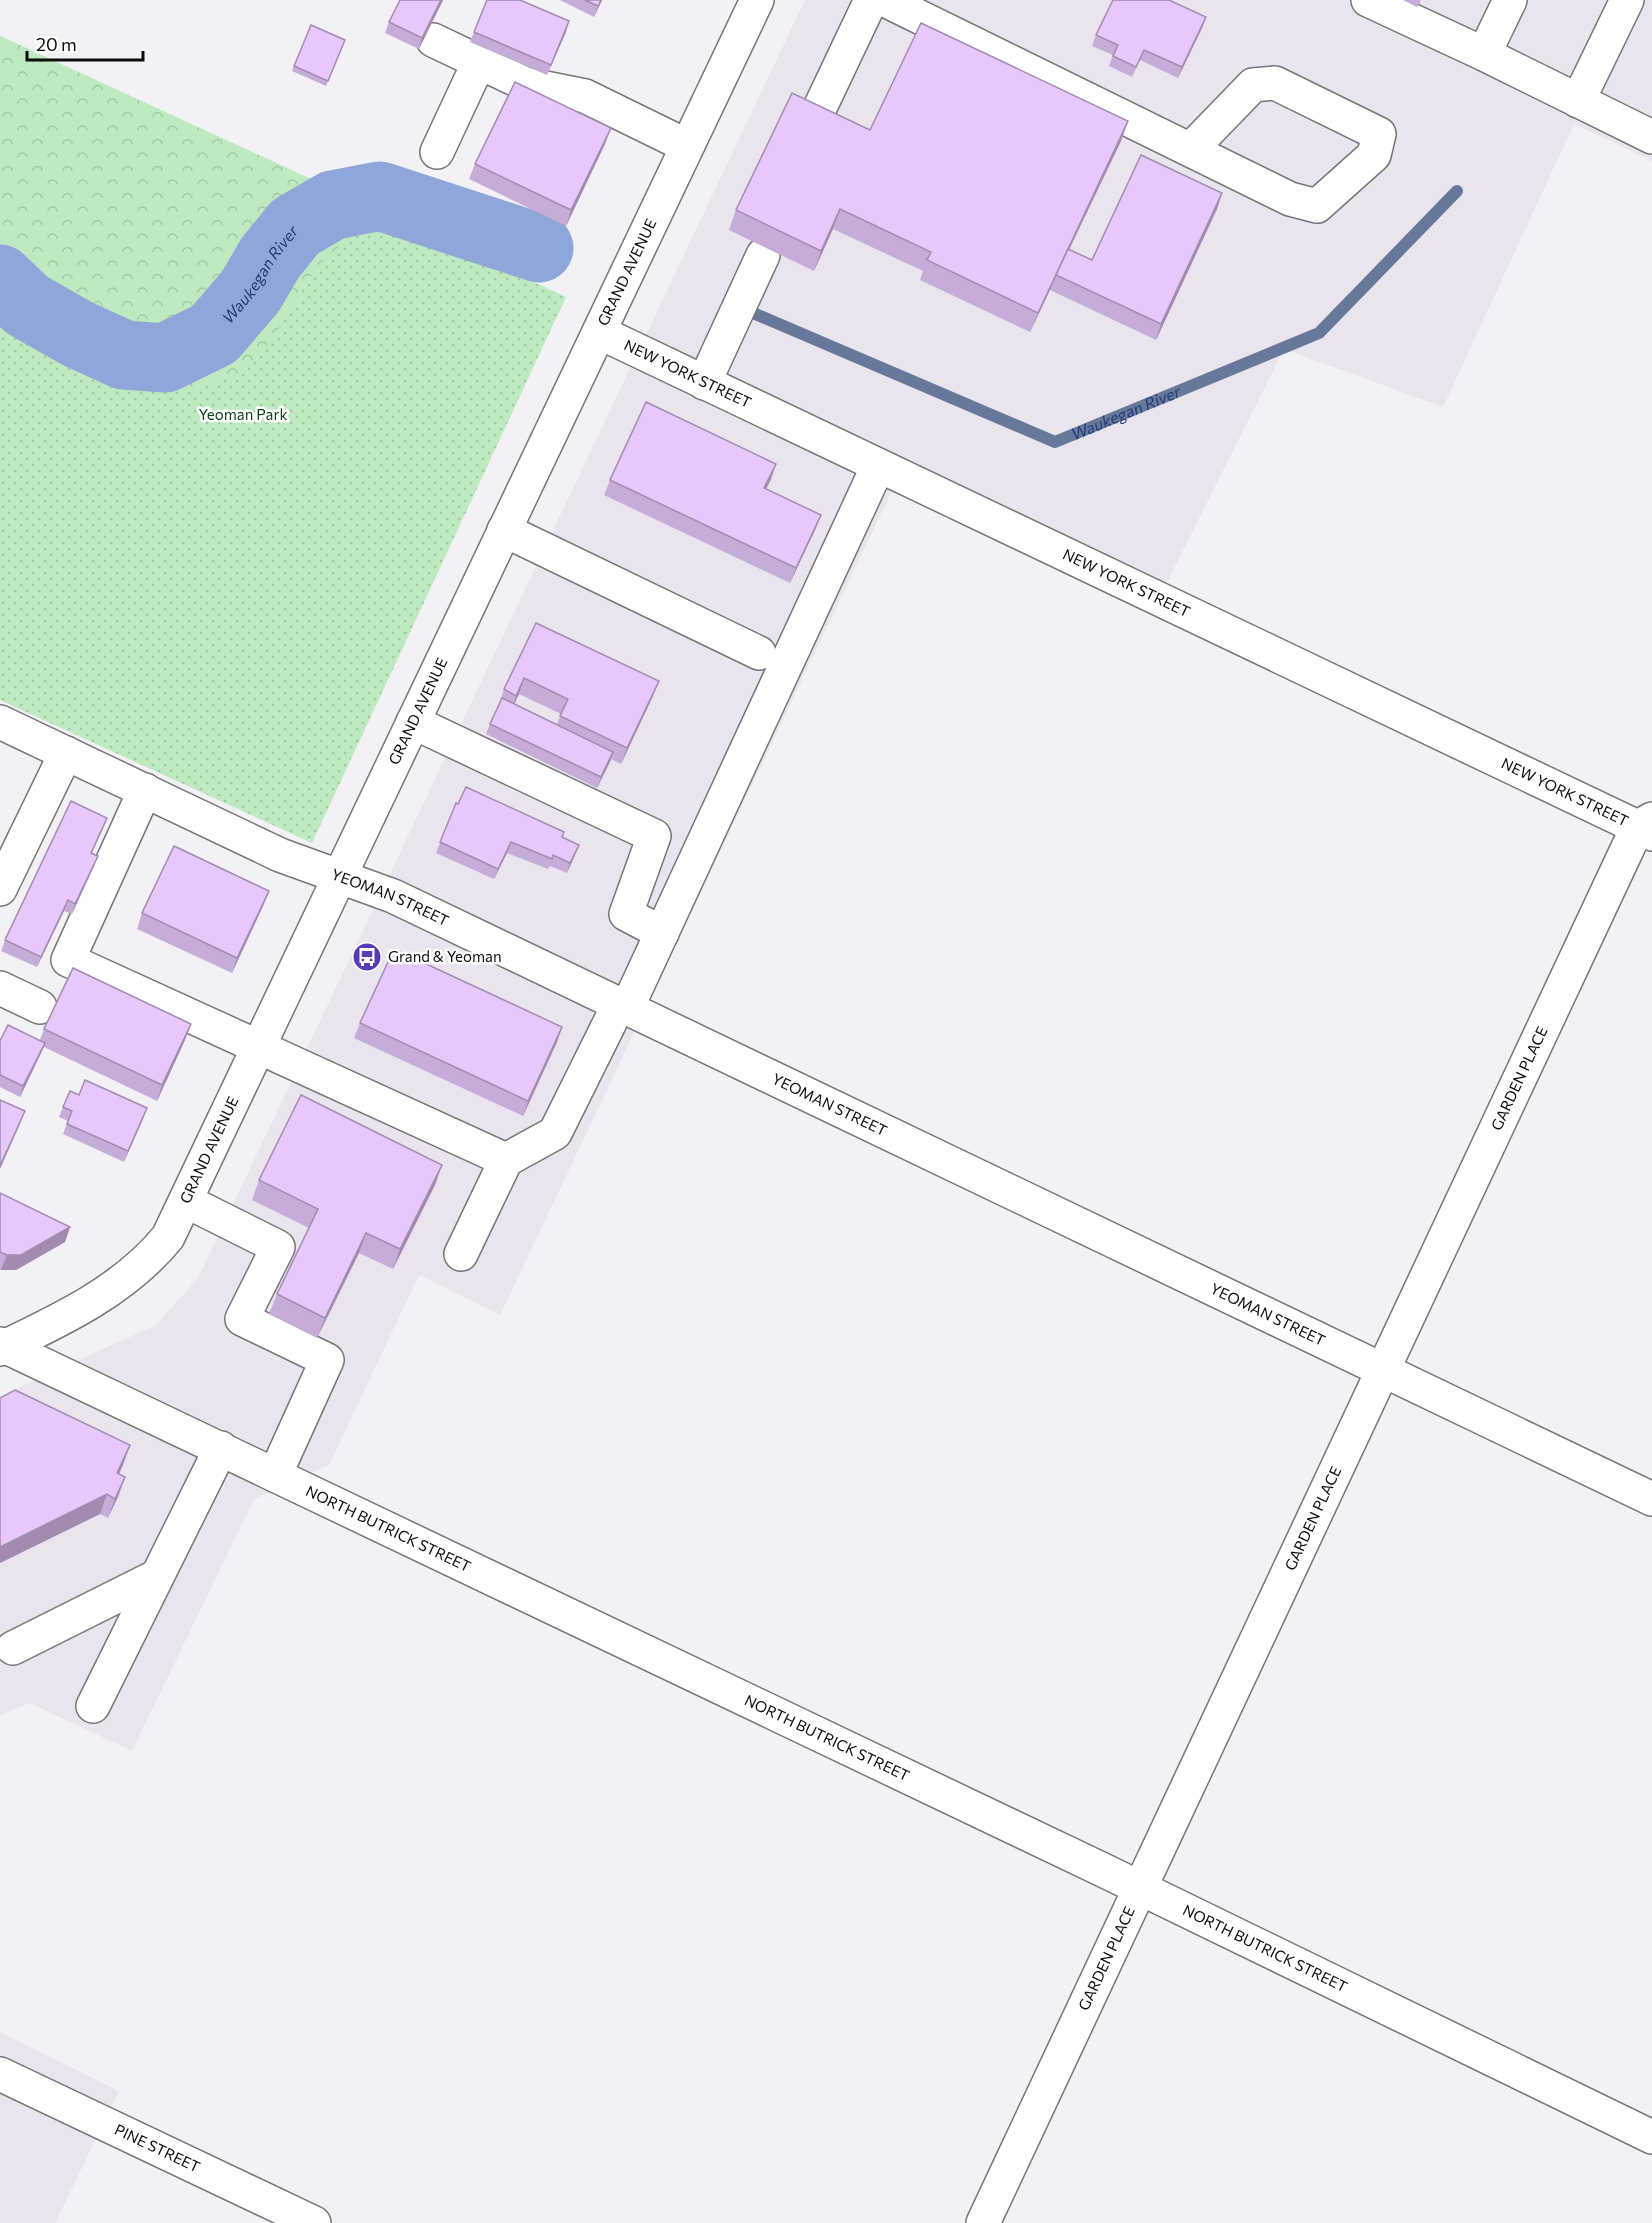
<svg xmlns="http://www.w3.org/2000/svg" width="1652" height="2223" font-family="Commissioner,sans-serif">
<defs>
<pattern id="green-dots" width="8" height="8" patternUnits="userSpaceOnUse" patternTransform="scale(1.5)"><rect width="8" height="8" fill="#bdeac1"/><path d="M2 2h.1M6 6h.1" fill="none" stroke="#a1c8a5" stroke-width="1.8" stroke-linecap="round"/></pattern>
<pattern id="forest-crowns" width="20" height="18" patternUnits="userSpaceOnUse" patternTransform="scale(1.5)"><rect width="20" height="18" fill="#bdeac1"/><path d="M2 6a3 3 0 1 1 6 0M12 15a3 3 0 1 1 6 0" fill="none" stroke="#a1c8a5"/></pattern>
</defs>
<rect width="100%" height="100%" fill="#f3f1f5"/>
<g fill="#eae4ef">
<path d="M 805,0 L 1652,0 L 1652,161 L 1574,124 L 1443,407 L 1284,349 L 1158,600 L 898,478 L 500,1315 L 419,1275 L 329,1465 L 254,1499 L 132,1751 L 30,1703 L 0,1715 L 0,1396 L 156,1325 L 198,1278 Z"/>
<path d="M 0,2032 L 119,2091 L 55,2223 L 0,2223 Z"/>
</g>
<path fill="url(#green-dots)" d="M 0,36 L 566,297 L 312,843 L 0,700 Z"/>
<path fill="url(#forest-crowns)" d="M 0,36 L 437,237 L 359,230 L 318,265 L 272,339 L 242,374 L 193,390 L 99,382 L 71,366 L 29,349 L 0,321 Z"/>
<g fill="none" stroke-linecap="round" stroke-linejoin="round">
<path stroke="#68789b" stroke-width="12" id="s1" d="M 753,313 L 1055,442 L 1319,333 L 1457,191"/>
<path stroke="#8fa7d8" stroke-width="69" id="s2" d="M 0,279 L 27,305 L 78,334 L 124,355 L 165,358 L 214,334 L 250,292 L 270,258 L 295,227 L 333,205 L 380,196 L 539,248"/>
<g stroke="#777579" stroke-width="36">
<g id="minor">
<path d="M 885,0 L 1290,199 L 1317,206 L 1374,155 L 1379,134 L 1275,83 L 1253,85 L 1191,149"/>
<path d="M 1368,0 L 1484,54 L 1510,0"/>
<path d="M 433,40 L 525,84 L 585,96 L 687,146"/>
<path d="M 1484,54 L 1652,137"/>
<path d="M 1578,101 L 1627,0"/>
<path d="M 815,118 L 871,0"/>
<path d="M 437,152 L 479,62"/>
<path id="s3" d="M 599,332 L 1652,834"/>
<path d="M 704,383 L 763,255"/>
<path d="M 504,530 L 759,653"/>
<path id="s4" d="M 0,722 L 280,855 L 393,896 L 1652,1499"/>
<path d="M 413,722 L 654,836 L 626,914 L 662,933"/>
<path d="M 145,790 L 68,960 L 506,1160"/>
<path d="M 0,889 L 66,753"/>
<path d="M 0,988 L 40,1007"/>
<path d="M 627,1008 L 878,466"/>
<path d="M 186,1201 L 278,1247 L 242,1319 L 327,1360 L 275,1475"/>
<path d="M 461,1254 L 506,1160 L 555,1133 L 619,1004"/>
<path id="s5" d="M 0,1344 L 1103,1870 L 1652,2137"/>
<path d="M 13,1648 L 157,1576"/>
<path d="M 93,1706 L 221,1448"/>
<path id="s6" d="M 0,2074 L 314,2223"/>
<path id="s7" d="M 983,2223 L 1631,841 L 1638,827 L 1652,819"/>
</g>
</g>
<g stroke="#777579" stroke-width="36">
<g id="major">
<path id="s8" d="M 0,1349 C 61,1320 125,1290 168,1237 L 757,0"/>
</g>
</g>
<use href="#minor" stroke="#fff" stroke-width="33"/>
<use href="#major" stroke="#fff" stroke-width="33"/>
</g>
<g fill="#c6acd9" fill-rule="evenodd">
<path d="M 443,0 L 419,49 L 385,33 L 389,22 Z"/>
<path d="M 560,0 L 602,0 L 594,17 Z"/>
<path d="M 1403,0 L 1421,0 L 1417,7 Z"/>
<path d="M 311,25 L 345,40 L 326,86 L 292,71 Z"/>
<path d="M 1202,28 L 1178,78 L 1140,60 L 1132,77 L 1109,66 L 1113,55 L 1092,46 L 1096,35 Z"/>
<path d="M 474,32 L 566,32 L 547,75 L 470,42 Z"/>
<path d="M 1128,121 L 1121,141 L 1069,249 L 1092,260 L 1222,193 L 1217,209 L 1156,340 L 1050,290 L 1030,332 L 920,280 L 923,271 L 833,229 L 814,271 L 729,230 L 736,210 L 870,130 Z"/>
<path d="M 605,144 L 566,226 L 469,179 L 475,164 Z"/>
<path d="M 771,479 L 766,489 L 821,515 L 815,530 L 790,583 L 604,495 L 610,480 Z"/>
<path d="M 536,623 L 653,696 L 621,764 L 611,759 L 597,788 L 486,734 L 490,724 L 499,705 L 504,689 ZM 519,694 L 561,714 L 557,724 L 514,704 Z"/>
<path d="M 456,803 L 562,837 L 575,855 L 567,873 L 550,866 L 548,869 L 507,853 L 494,879 L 436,853 Z"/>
<path d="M 103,828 L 92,853 L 94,866 L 72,914 L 64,911 L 37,967 L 1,951 L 5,940 Z"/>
<path d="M 269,891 L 263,906 L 232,973 L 137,929 L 142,913 Z"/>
<path d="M 360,1023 L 562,1027 L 557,1042 L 523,1116 L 354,1038 Z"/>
<path d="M 44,1029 L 185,1040 L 157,1101 L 44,1047 L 20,1097 L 0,1087 L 0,1041 L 40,1040 Z"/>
<path d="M 79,1095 L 147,1108 L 124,1162 L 63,1134 L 68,1121 L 59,1117 L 63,1107 Z"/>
<path d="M 259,1180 L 435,1185 L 393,1269 L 359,1253 L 317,1338 L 269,1314 L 277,1294 L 309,1228 L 252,1200 Z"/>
<path d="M 0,1193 L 70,1227 L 65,1242 L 16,1270 L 0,1270 Z"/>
<path d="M 123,1465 L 119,1474 L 125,1477 L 108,1518 L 100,1514 L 0,1563 Z"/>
</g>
<g fill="#a18cb0">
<path d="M 441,0 L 443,0 L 419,49 L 422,38 Z"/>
<path d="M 601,0 L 602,0 L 594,17 L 598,6 Z"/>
<path d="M 1206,17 L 1202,28 L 1178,78 L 1182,67 Z"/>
<path d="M 569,21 L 566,32 L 547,75 L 551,65 Z"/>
<path d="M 1128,121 L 1121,141 L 1057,275 L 1056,275 L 1050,290 L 1030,332 L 1038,313 Z"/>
<path d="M 611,128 L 605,144 L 566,226 L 571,210 Z"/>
<path d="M 1222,193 L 1217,209 L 1156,340 L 1161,324 Z"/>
<path d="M 840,209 L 833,229 L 814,271 L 821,251 Z"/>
<path d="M 776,464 L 771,479 L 759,503 L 764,488 Z"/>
<path d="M 821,515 L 815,530 L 790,583 L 796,568 Z"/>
<path d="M 524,678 L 519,694 L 511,711 L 516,696 Z"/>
<path d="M 659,681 L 653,696 L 621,764 L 627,748 Z"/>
<path d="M 613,752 L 610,762 L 597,788 L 601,777 Z"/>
<path d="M 107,818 L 103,828 L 87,863 L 91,853 Z"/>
<path d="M 511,842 L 507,853 L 494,879 L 498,869 Z"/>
<path d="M 579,845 L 575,855 L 567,873 L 570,863 Z"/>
<path d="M 98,856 L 94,866 L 72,914 L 75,904 Z"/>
<path d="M 269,891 L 263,906 L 232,973 L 237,958 Z"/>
<path d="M 68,900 L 64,911 L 37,967 L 41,957 Z"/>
<path d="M 191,1024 L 185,1040 L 157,1101 L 162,1085 Z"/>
<path d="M 562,1027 L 557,1042 L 523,1116 L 528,1101 Z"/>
<path d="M 45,1043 L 41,1053 L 20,1097 L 23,1086 Z"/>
<path d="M 147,1108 L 143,1119 L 124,1162 L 128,1151 Z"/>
<path d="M 25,1111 L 19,1126 L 0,1169 L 0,1166 Z"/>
<path d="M 442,1165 L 435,1185 L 393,1269 L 400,1249 Z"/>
<path d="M 70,1227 L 65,1242 L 16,1270 L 1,1270 L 7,1255 Z"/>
<path d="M 366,1233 L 359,1253 L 317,1338 L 325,1318 Z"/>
<path d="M 130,1445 L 123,1465 L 110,1493 L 117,1473 Z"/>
<path d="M 125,1477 L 118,1497 L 108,1518 L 115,1499 Z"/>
<path d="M 107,1494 L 100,1514 L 0,1563 L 0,1547 Z"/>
</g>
<g fill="#e6c8fc" stroke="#a18cb0" stroke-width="1.5">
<path d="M 400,0 L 441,0 L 422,38 L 389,22 Z"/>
<path d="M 487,0 L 520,0 L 569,21 L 551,65 L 474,32 Z"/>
<path d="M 585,0 L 601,0 L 598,6 Z"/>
<path d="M 1113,0 L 1169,0 L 1206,17 L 1182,67 L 1144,50 L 1136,67 L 1113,56 L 1118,45 L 1096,35 Z"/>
<path d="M 921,23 L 1128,121 L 1038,313 L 927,260 L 931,252 L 840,209 L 821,251 L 736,210 L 792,93 L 870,130 Z"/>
<path d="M 311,25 L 345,40 L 328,81 L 294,66 Z"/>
<path d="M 515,82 L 611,128 L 571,210 L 475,164 Z"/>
<path d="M 1141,155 L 1222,193 L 1161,324 L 1056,275 L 1068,249 L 1092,260 Z"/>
<path d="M 646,402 L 776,464 L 764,488 L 821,515 L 796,568 L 610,480 Z"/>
<path d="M 536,623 L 659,681 L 627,748 L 560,716 L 568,699 L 524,678 L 516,696 L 504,689 Z"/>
<path d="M 502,698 L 613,752 L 601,777 L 490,724 Z"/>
<path d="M 466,787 L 564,832 L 562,837 L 579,845 L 570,863 L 553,855 L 552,859 L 511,842 L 498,869 L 440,842 L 456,803 L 458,804 Z"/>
<path d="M 71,801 L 107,818 L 91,853 L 98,856 L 75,904 L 68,900 L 41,957 L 5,940 Z"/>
<path d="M 174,846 L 269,891 L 237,958 L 142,913 Z"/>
<path d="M 394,949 L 562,1027 L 528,1101 L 360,1023 Z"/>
<path d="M 73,968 L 191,1024 L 162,1085 L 44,1029 Z"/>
<path d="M 8,1025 L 45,1043 L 23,1086 L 0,1075 L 0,1041 Z"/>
<path d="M 85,1080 L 147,1108 L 128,1151 L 67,1124 L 72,1111 L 63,1107 L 70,1091 L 79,1095 Z"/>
<path d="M 301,1095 L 442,1165 L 400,1249 L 366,1233 L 325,1318 L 277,1294 L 318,1209 L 259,1180 Z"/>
<path d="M 0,1100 L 25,1111 L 0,1166 Z"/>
<path d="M 0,1193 L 70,1227 L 21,1255 L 7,1255 L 0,1252 Z"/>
<path d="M 15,1390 L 130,1445 L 117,1473 L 125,1477 L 115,1499 L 107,1494 L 0,1547 L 0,1398 Z"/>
</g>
<defs>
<g id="bus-disc" transform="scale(1.5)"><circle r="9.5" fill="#563db5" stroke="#fff"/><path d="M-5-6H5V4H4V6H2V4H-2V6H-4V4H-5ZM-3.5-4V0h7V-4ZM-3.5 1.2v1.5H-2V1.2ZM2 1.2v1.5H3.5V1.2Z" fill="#fff"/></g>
</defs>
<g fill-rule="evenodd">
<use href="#bus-disc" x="367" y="957"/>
</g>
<g text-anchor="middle" stroke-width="5" stroke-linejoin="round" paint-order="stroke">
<g font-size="15" fill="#0d0c0d" stroke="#fff">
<text dy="5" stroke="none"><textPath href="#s8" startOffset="1272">GRAND AVENUE</textPath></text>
<text dy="5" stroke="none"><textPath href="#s3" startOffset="98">NEW YORK STREET</textPath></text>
<text dy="5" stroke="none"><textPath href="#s3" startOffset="584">NEW YORK STREET</textPath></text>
<text dy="5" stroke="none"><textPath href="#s8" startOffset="786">GRAND AVENUE</textPath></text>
<text dy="5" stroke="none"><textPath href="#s3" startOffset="1070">NEW YORK STREET</textPath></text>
<text dy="5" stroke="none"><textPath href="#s4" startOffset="428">YEOMAN STREET</textPath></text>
<text dy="5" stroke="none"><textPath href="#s7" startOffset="1264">GARDEN PLACE</textPath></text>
<text dy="5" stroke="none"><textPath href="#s4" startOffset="914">YEOMAN STREET</textPath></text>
<text dy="5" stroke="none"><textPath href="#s8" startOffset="300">GRAND AVENUE</textPath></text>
<text dy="5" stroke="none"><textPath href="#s4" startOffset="1400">YEOMAN STREET</textPath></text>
<text dy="5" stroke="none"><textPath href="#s7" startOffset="778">GARDEN PLACE</textPath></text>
<text dy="5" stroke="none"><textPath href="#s5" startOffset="430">NORTH BUTRICK STREET</textPath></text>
<text dy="5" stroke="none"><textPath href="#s5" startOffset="916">NORTH BUTRICK STREET</textPath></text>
<text dy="5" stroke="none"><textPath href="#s5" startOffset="1402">NORTH BUTRICK STREET</textPath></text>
<text dy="5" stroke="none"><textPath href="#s7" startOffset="292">GARDEN PLACE</textPath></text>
<text dy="5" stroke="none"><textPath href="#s6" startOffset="174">PINE STREET</textPath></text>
</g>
<g font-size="15" fill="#0d411a" stroke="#fff">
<text x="243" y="420">Yeoman Park</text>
</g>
<g font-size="15" fill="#0d0c0d" stroke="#fff" text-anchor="start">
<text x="388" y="962">Grand &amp; Yeoman</text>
</g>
<g font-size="16" font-style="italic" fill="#223c77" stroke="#fff">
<text dy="6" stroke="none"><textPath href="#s2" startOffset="318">Waukegan River</textPath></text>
<text dy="6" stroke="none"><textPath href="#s1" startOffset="405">Waukegan River</textPath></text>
</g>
</g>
<path d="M27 51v9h116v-9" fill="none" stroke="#0d0c0d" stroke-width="3"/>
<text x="36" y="51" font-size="18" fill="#0d0c0d" stroke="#ffffff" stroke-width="4.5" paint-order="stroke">20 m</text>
</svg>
